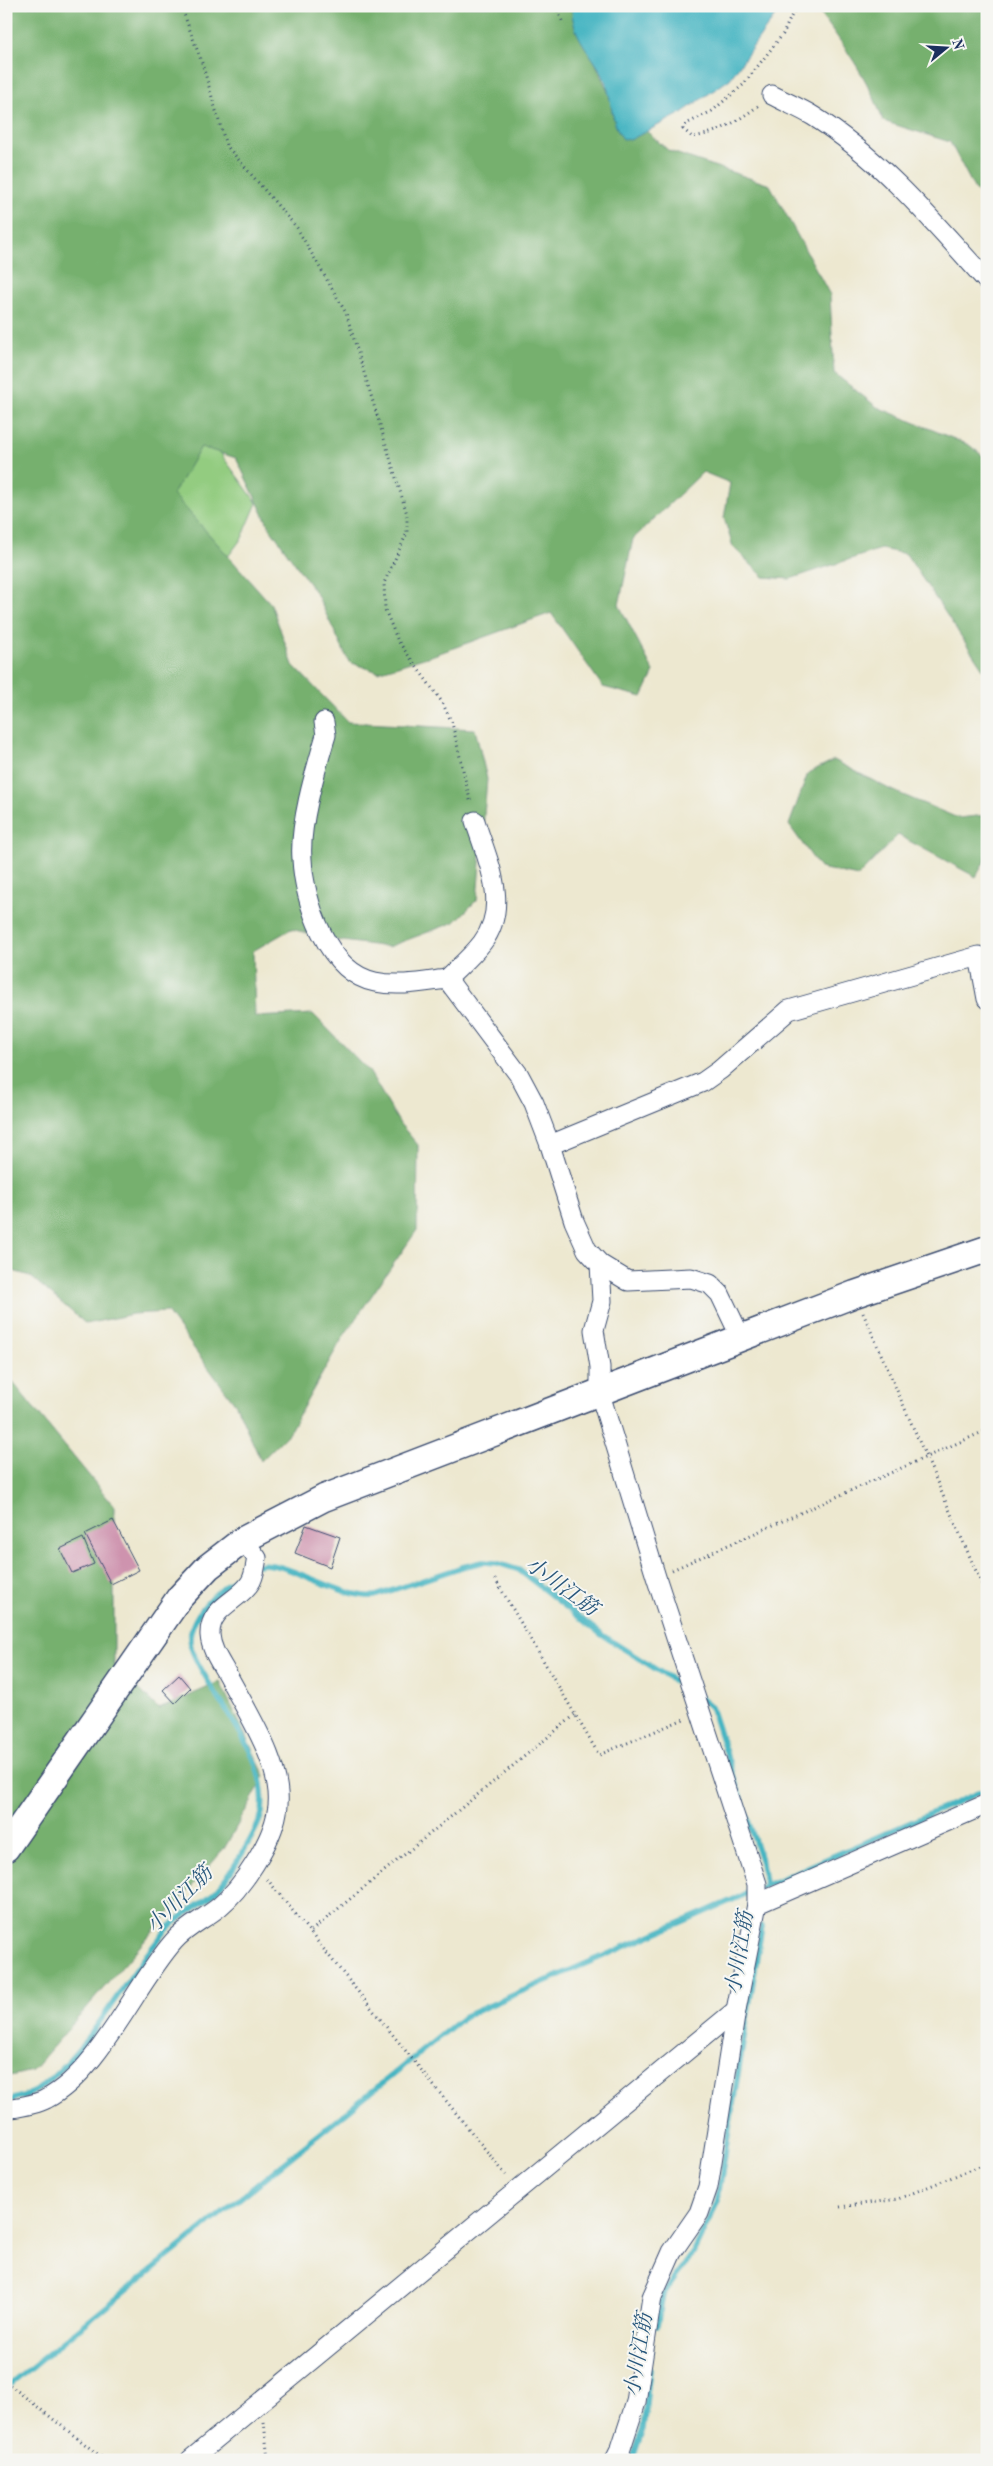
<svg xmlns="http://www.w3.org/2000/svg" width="993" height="2466" font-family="'Old Standard TT','Noto Serif JP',serif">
<rect width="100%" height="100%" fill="#f6f6f2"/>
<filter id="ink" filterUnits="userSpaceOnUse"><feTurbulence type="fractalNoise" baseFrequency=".02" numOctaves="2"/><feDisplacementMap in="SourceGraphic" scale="10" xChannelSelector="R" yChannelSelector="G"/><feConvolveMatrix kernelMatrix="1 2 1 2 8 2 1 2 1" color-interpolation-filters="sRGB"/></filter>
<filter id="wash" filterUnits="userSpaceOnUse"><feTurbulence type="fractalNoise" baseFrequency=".0096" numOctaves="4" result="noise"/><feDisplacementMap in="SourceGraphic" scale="20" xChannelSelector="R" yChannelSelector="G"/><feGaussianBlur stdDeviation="1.12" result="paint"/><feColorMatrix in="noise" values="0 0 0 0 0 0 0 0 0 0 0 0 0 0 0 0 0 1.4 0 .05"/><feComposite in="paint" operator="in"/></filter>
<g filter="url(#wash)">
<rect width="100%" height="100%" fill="#ede8d0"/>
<path fill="#93cc80" stroke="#577e6f" d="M 209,425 L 223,457 L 257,503 L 242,538 L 218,570 L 155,482 Z"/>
<g fill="#76b06e" stroke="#487066">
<path d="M 6,6 L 571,6 L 612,101 L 669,151 L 770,185 L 830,295 L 834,373 L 877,407 L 969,445 L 987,459 L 987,675 L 906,554 L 881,549 L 790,579 L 764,577 L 733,547 L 724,518 L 730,483 L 703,472 L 633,539 L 619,605 L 654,672 L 642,697 L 603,687 L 551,613 L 434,655 L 378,672 L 349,662 L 317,595 L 270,528 L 236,458 L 201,447 L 173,494 L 271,604 L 293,665 L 348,722 L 475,729 L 487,779 L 477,900 L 455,922 L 388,947 L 335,940 L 291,929 L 253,951 L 255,1017 L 313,1014 L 369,1071 L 400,1124 L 418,1145 L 417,1230 L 343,1337 L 288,1434 L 261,1461 L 236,1405 L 167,1312 L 133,1314 L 86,1324 L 30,1276 L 6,1269 Z"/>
<path d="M 815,6 L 987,6 L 987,202 L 975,190 L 950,142 L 883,121 C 869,78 841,42 815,6 Z"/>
<path d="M 834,760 L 891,790 L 958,818 L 987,815 L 987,857 L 976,877 L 898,835 L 858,876 L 820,868 L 789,825 L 808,773 Z"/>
<path d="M 6,1374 L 114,1506 L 114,1665 L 159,1709 L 220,1682 L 265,1776 L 224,1849 L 32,2071 L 6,2077 Z"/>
</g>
<path fill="#47b5c2" stroke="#317290" d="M 572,6 L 782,6 L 730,79 L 680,114 L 630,140 L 623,139 C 609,122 613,96 603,76 C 591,51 571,37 572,6 Z"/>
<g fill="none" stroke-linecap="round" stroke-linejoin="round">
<g stroke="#47b5c2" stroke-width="5.5">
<path d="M 259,1565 C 281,1558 341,1599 375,1596 L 462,1567 L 483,1562 L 497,1563 L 519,1570 L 602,1635 L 687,1689"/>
<path d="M 701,1698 L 711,1707 L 762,1863 L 765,1883"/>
<path d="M 762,1887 L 987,1789"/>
<path d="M 11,2100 C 18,2097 26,2096 33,2092 C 44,2087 53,2077 62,2068 C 101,2028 127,1976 164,1933 C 178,1916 198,1907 214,1893 C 225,1884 260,1827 262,1812 C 268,1760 229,1719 205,1676 C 200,1667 191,1653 190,1642 C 189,1610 227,1583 250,1568"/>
<path d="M 657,2326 L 663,2295 L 693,2253 L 717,2203 L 762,1926"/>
<path d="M 6,2388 L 465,2016 L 753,1891"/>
<path d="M 632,2460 L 643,2429 L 650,2369"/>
</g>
</g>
<g id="blocks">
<g fill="#ce93ae">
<path d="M 113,1520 L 139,1570 L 111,1584 L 85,1534 Z"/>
<path d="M 306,1525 L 340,1537 L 330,1567 L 295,1553 Z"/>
<path d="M 83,1538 L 94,1564 L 72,1573 L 60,1549 Z"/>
<path d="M 179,1675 L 190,1688 L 175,1703 L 163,1690 Z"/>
</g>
</g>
</g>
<g filter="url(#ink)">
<use href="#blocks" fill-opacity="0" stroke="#3a4b6f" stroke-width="1"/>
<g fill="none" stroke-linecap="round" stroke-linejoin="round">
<g stroke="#3a4b6f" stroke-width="21">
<g id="street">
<path d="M 772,95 C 785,102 800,108 813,116 C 880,158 934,222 987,281"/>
<path d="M 324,722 L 326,735 C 316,769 299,824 302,859 C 304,901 327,972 375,982 C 399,987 423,982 447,979"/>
<path d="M 475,821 C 487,860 511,905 482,943 C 472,956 459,967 447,979 L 519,1075 L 534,1103 L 550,1145 L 574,1221 L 587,1250 L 600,1264 L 628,1281 L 691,1278 L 710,1284 L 720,1294 L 741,1338"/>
<path d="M 550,1145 L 703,1082 L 720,1070 L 789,1010 L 979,956 L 987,999"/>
<path d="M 600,1264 L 602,1301 L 594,1330 L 600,1367 L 600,1394 L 656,1577 L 757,1884 L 757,1904"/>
<path d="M 6,2109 C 19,2107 35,2105 46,2099 C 99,2072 135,1985 174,1941 C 186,1927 204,1919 219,1907 C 242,1888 272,1842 277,1812 C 286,1770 247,1712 228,1676 C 221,1663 211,1650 210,1635 C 209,1607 238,1602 250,1583 C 255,1576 255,1566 257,1558 L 243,1540"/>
<path d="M 190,2460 L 736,2010"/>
<path d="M 615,2460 L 621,2448 L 636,2402 L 652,2297 L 672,2252 L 699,2213 L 708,2187 L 736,2010 L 757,1904 L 987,1804"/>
</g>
</g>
<g stroke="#3a4b6f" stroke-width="29">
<path id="secondary" d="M 6,1848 L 180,1597 L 208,1567 L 243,1540 L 324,1498 L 855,1294 L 987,1249"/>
</g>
<g stroke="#3a4b6f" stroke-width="3" stroke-dasharray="1 4" stroke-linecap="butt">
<path d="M 181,6 L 202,63 L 226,145 L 297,228 L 346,313 L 407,514 L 407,533 L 384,583 L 385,610 L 398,641 L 442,702 L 452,723 L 471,804"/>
<path d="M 556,6 L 563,23"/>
<path d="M 758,106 C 738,121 717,134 692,137 L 683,129 L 686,124 L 712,111 L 743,85 L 783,34 L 796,6"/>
<path d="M 863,1313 L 987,1596"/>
<path d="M 672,1570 L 987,1430"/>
<path d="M 495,1579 L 599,1755 L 684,1719"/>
<path d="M 267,1879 L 506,2175"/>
<path d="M 311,1931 L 575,1715"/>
<path d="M 840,2207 L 898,2199 L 987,2163"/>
<path d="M 6,2382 L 105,2460"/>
<path d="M 264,2422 L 268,2460"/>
</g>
<use href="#street" stroke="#fff" stroke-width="19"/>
<use href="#secondary" stroke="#fff" stroke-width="26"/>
</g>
</g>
<g text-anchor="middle" stroke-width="4" stroke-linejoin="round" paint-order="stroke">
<g font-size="21" font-style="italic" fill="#28577c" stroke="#f6f6f2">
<text transform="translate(562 1586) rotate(36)" y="7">小川江筋</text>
<text transform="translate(179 1899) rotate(-45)" y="7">小川江筋</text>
<text transform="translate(739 1953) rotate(-81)" y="7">小川江筋</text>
<text transform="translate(638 2355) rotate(-81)" y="7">小川江筋</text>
</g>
</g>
<rect width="993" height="2466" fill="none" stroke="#f6f6f2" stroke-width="25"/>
<g transform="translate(946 48) rotate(72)" stroke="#f6f6f2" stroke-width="4" paint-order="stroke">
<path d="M0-4L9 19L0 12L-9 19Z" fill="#1b2f5e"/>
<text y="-8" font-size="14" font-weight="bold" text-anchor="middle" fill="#1b2f5e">N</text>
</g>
</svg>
